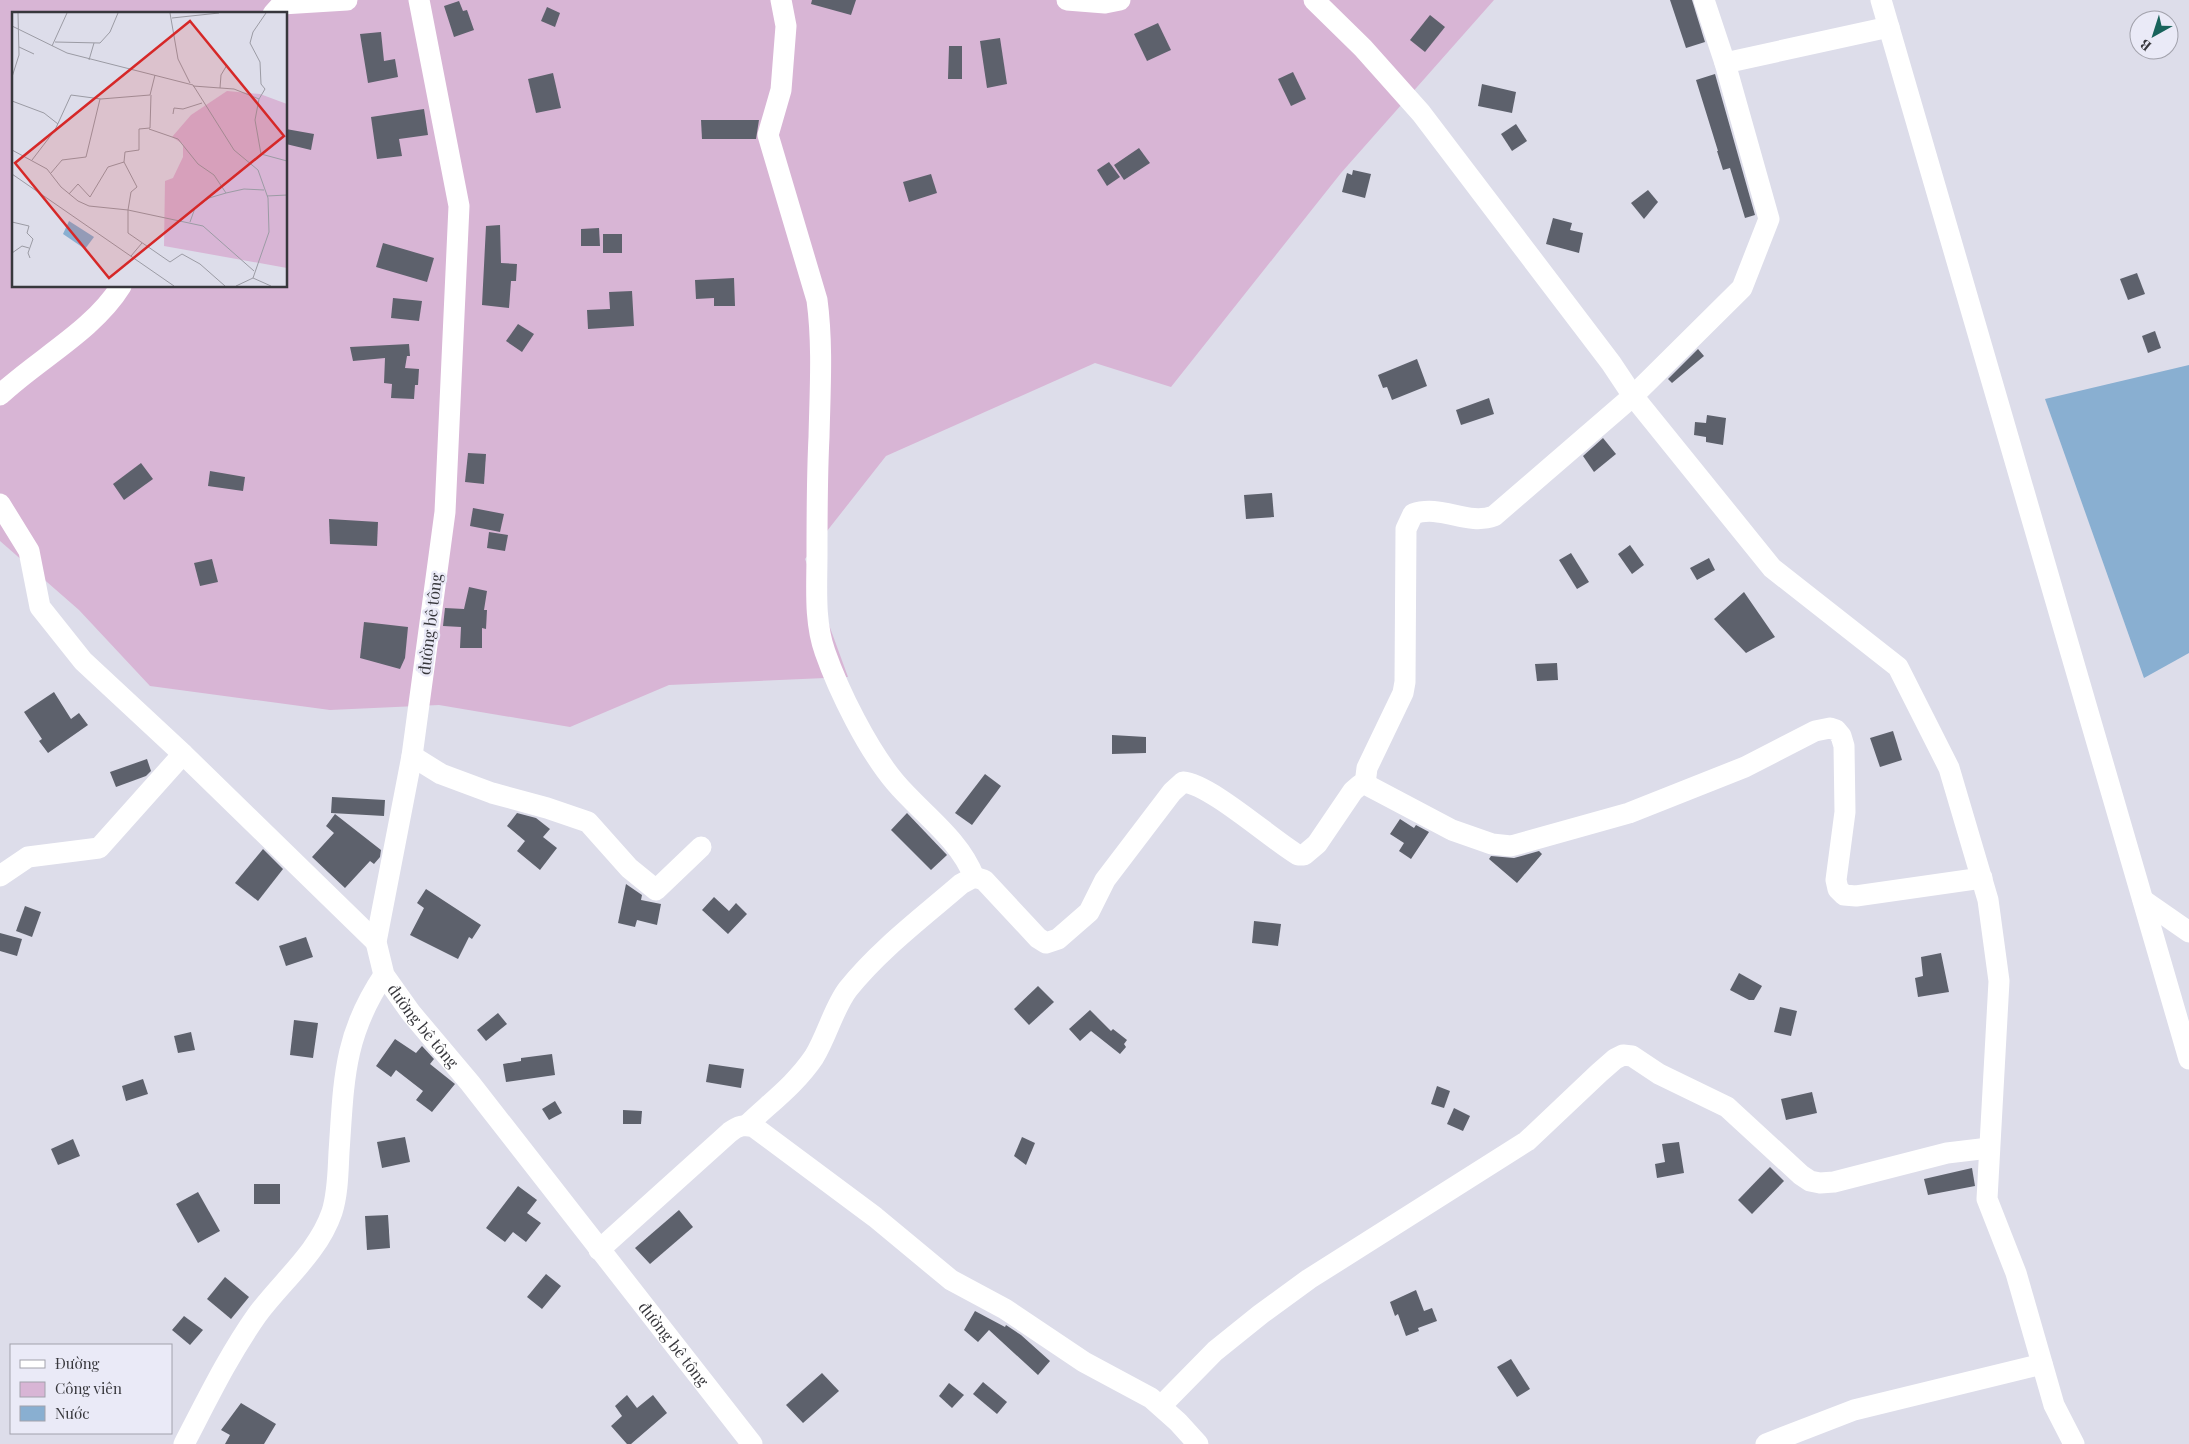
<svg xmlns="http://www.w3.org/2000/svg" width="2189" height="1444" font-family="'Playfair Display',serif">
<rect width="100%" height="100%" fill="#ddddea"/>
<path fill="#d8b5d5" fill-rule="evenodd" d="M 0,0 L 1494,0 L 1341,173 L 1171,387 L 1095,363 L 886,456 L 805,559 L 848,677 L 669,685 L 570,727 L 439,705 L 330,710 L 150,686 L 79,610 L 0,541 ZM 14,14 L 286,14 L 286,286 L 14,286 Z"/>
<path fill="#89afd1" d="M 2189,365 L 2189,653 L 2144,678 L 2045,399 Z"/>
<g fill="#5d616c">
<path d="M 812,0 L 856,0 L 851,15 L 811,4 Z"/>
<path d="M 1670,0 L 1692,0 L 1705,42 L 1686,48 Z"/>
<path d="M 459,1 L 463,11 L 467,10 L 474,30 L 454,37 L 444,6 Z"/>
<path d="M 547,7 L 560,13 L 555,27 L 541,21 Z"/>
<path d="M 1430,15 L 1445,27 L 1425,52 L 1410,40 Z"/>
<path d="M 1158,23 L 1171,50 L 1147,61 L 1134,34 Z"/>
<path d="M 381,32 L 384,61 L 395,59 L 398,77 L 368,83 L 360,34 Z"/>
<path d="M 1000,38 L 1007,84 L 987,88 L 980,41 Z"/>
<path d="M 949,46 L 962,46 L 962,79 L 948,79 Z"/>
<path d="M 1293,72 L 1306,99 L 1291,106 L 1278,79 Z"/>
<path d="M 553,73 L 561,108 L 536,113 L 528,79 Z"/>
<path d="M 1715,74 L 1755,215 L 1745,218 L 1730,168 L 1723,170 L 1717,151 L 1718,151 L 1696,80 Z"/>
<path d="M 1482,84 L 1516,92 L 1512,113 L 1478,106 Z"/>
<path d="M 424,109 L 428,135 L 399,139 L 402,156 L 377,159 L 371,117 Z"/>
<path d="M 701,120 L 759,120 L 756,139 L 702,139 Z"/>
<path d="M 1516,124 L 1527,141 L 1512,151 L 1501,134 Z"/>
<path d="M 286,129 L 314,134 L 311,150 L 286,144 Z"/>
<path d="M 1139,148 L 1150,163 L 1124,180 L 1114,165 Z"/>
<path d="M 1109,162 L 1120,177 L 1107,186 L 1097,170 Z"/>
<path d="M 1353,170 L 1371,174 L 1365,198 L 1342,192 L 1347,173 L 1352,175 Z"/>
<path d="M 931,174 L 937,193 L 909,202 L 903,182 Z"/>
<path d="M 1648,190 L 1658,202 L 1644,219 L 1631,203 Z"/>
<path d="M 1553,218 L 1572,223 L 1570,230 L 1583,233 L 1579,253 L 1546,244 Z"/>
<path d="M 500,225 L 501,263 L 517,264 L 516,281 L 511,281 L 509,308 L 482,305 L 486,226 Z"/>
<path d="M 599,228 L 600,246 L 581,246 L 581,229 Z"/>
<rect x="603" y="234" width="19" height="19"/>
<path d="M 383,243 L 434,258 L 427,282 L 376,267 Z"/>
<path d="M 2137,273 L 2145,294 L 2128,300 L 2120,279 Z"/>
<path d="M 734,278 L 735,306 L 714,306 L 714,298 L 696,299 L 695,280 Z"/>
<path d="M 632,291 L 634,326 L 588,329 L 587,310 L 610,309 L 609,292 Z"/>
<path d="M 393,298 L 422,301 L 419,321 L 391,318 Z"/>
<path d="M 518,324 L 534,334 L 522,352 L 506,341 Z"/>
<path d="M 2155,331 L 2161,348 L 2148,353 L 2142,336 Z"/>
<path d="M 409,344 L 410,356 L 407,356 L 405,368 L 419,369 L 418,385 L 415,385 L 414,399 L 391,398 L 392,384 L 384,383 L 385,358 L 353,361 L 350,347 Z"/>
<path d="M 1698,349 L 1704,356 L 1672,383 L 1668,379 Z"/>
<path d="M 1417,359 L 1427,386 L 1392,400 L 1387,387 L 1383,388 L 1378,375 Z"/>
<path d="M 1489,398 L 1494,414 L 1461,425 L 1456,410 Z"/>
<path d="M 1707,415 L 1726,418 L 1723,445 L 1706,442 L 1706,437 L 1694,435 L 1695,422 L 1706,423 Z"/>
<path d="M 1603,438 L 1616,454 L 1594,472 L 1583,456 Z"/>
<path d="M 468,453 L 486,454 L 484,484 L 465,482 Z"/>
<path d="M 141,463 L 153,479 L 124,500 L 113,484 Z"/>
<path d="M 210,471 L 245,477 L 243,491 L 208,486 Z"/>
<path d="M 1272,493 L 1274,517 L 1246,519 L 1244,495 Z"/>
<path d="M 473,508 L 504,514 L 500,532 L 470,526 Z"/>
<path d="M 329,519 L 378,522 L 377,546 L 330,544 Z"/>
<path d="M 489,532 L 508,535 L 505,551 L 487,548 Z"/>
<path d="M 1630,545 L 1644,565 L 1632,574 L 1618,554 Z"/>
<path d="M 1571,553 L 1589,582 L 1577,589 L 1559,560 Z"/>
<path d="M 1709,558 L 1715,570 L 1697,580 L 1690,568 Z"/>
<path d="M 212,559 L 218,582 L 200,586 L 194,563 Z"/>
<path d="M 469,587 L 487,591 L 484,610 L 487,610 L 486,629 L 482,628 L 482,648 L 460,648 L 461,627 L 443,626 L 445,608 L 464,609 Z"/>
<path d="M 1744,592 L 1775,637 L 1746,653 L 1714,619 Z"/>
<path d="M 364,622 L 408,627 L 405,658 L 400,669 L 360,658 Z"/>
<path d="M 1557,663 L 1558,680 L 1537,681 L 1535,664 Z"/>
<path d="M 54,692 L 71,719 L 79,713 L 88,725 L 48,753 L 39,741 L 42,739 L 24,712 Z"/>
<path d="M 1893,731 L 1902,760 L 1880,767 L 1870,738 Z"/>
<path d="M 1112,735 L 1146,737 L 1146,753 L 1112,754 Z"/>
<path d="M 147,759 L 151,771 L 146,776 L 116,787 L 110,772 Z"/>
<path d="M 985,774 L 1001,786 L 972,825 L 955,813 Z"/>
<path d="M 332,797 L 385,800 L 384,816 L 331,813 Z"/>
<path d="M 517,813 L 536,818 L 550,829 L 543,837 L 557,848 L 540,870 L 517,851 L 525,841 L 507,826 Z"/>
<path d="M 907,813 L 947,855 L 931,870 L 891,830 Z"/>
<path d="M 335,814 L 381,850 L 380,857 L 374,864 L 370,861 L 345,888 L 312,857 L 334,833 L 326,826 Z"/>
<path d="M 1400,819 L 1414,828 L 1416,825 L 1429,832 L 1411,859 L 1399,851 L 1404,843 L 1390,834 Z"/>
<path d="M 263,849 L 283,869 L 258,901 L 235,883 Z"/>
<path d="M 1539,851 L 1542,854 L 1517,883 L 1489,859 L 1491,856 L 1514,858 Z"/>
<path d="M 626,884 L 642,895 L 641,900 L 661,904 L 657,925 L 637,920 L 635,927 L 618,923 Z"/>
<path d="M 426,889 L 481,925 L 472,939 L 469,937 L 458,959 L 410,935 L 424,908 L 417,903 Z"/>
<path d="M 714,897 L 729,911 L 736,903 L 747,914 L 728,934 L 702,910 Z"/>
<path d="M 25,906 L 41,912 L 32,937 L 16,931 Z"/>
<path d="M 1254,921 L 1281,924 L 1278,946 L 1252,943 Z"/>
<path d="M 0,933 L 22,939 L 17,956 L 0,951 Z"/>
<path d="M 306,937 L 313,957 L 286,966 L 279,946 Z"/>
<path d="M 1941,953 L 1949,992 L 1918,997 L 1915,978 L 1923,976 L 1921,957 Z"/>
<path d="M 1739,973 L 1762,986 L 1754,1000 L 1749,1000 L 1730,990 Z"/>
<path d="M 1038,986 L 1054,1002 L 1029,1025 L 1014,1009 Z"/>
<path d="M 1780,1007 L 1797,1011 L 1791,1036 L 1774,1032 Z"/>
<path d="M 1090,1010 L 1111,1031 L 1113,1029 L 1127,1040 L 1124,1044 L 1126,1047 L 1120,1054 L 1091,1031 L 1080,1041 L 1069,1029 Z"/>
<path d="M 498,1013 L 507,1024 L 486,1041 L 477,1030 Z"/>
<path d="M 294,1020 L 318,1023 L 313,1058 L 290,1055 Z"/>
<path d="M 191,1032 L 195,1050 L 178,1053 L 174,1036 Z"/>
<path d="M 395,1039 L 416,1053 L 422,1046 L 434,1059 L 430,1064 L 455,1084 L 432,1112 L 416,1100 L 423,1091 L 396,1070 L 391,1077 L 376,1066 Z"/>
<path d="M 552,1054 L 555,1075 L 506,1082 L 503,1064 L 521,1061 L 521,1058 Z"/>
<path d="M 709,1064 L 744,1069 L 741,1088 L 706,1082 Z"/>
<path d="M 143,1079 L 148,1094 L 126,1101 L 122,1086 Z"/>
<path d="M 1437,1086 L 1450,1091 L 1444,1108 L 1431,1104 Z"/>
<path d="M 1812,1092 L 1817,1113 L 1786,1120 L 1781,1099 Z"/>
<path d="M 555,1101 L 562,1113 L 549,1120 L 542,1109 Z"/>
<path d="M 1454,1108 L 1470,1116 L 1463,1131 L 1447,1124 Z"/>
<path d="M 623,1110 L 642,1111 L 641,1124 L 623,1124 Z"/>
<path d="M 405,1137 L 410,1162 L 382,1168 L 377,1142 Z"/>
<path d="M 1022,1137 L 1035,1143 L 1026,1165 L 1014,1156 Z"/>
<path d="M 73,1139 L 80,1156 L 58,1165 L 51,1149 Z"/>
<path d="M 1679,1142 L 1684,1173 L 1657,1178 L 1655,1164 L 1665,1162 L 1662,1144 Z"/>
<path d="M 1770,1167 L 1784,1181 L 1752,1214 L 1738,1200 Z"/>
<path d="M 1972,1168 L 1975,1186 L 1928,1195 L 1924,1179 Z"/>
<rect x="254" y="1184" width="26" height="20"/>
<path d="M 518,1186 L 537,1200 L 527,1213 L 541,1223 L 526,1242 L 513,1232 L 505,1242 L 486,1228 Z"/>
<path d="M 198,1192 L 220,1231 L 198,1243 L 176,1204 Z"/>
<path d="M 679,1210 L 693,1227 L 650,1264 L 635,1248 Z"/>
<path d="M 388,1215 L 390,1248 L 367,1250 L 365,1216 Z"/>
<path d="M 546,1274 L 561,1286 L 542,1309 L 527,1297 Z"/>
<path d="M 225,1277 L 249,1297 L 231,1319 L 207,1299 Z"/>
<path d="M 1416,1290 L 1424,1311 L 1432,1308 L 1437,1321 L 1418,1328 L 1419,1331 L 1406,1336 L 1398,1314 L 1395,1316 L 1390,1302 Z"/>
<path d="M 975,1311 L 1005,1327 L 1006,1325 L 1021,1335 L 1050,1361 L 1038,1375 L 989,1330 L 978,1342 L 964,1330 Z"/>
<path d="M 184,1316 L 203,1330 L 190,1345 L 172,1330 Z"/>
<path d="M 1511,1359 L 1530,1389 L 1517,1397 L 1497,1367 Z"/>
<path d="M 822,1373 L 839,1391 L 803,1423 L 786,1405 Z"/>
<path d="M 983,1382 L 1007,1402 L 997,1414 L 973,1394 Z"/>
<path d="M 949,1383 L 964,1395 L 952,1408 L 939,1396 Z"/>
<path d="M 627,1395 L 637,1408 L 653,1395 L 667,1413 L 631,1444 L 627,1444 L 611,1426 L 622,1416 L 615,1406 Z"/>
<path d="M 241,1403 L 276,1424 L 264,1444 L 225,1444 L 230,1435 L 221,1430 Z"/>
</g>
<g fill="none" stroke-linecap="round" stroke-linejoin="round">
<g stroke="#fff" stroke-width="21">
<path id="s1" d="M 419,0 L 459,206 L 445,512 L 412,756 L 376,942 L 384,975 L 411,1013 L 470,1083 L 752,1444"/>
<path d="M 781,0 L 786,26 L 781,90 L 768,135 L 817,300 C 823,345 820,391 819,437 C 817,476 817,515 817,554 C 817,587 814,621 825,652 C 839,692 868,750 895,782 C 921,813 959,838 974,877"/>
<path d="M 1067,0 L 1105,3 L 1120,0"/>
<path d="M 1314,0 L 1363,48 L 1421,113 L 1611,363 L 1633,396 L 1494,516 C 1467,526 1441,504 1413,514 L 1406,529 L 1405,682 L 1403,693 L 1367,768 L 1365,784"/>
<path d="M 1704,0 L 1725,63 L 1769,219 L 1742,288 L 1633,396 L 1772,568 L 1898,667 L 1949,768 L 1988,900 L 1999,981 L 1987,1199 L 2016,1273 L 2054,1405 L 2074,1444"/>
<path d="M 1881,0 L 2189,1059"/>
<path d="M 273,14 L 282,4 L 347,0"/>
<path d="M 1725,63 L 1889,27"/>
<path d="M 0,395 C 38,359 93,331 121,286"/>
<path d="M 0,504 L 29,551 L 40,607 L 83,661 L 183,754 L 376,942"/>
<path d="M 412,756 L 441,774 L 492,793 L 547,808 L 588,822 L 629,868 L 656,890 L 701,847"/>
<path d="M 0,876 L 28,857 L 99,848 L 183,754"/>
<path d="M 2143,900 L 2189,932"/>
<path d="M 747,1125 C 771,1102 795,1085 814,1057 C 827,1036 834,1007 848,989 C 880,949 923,917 961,884 L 974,877 L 984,880 L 1038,938 L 1046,943 L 1058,939 L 1089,912 L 1105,880 L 1172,792 L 1183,782 C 1210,784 1271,839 1298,855 L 1304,855 L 1317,844 L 1353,791 L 1360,785 L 1365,784 L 1452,830 L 1492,844 L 1511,846 L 1629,813 L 1745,767 L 1815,731 L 1830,728 L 1836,730 L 1841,736 L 1844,746 L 1845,812 L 1836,880 L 1838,889 L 1844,895 L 1856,896 L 1982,878"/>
<path d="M 599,1250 L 730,1132 C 738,1126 744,1124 754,1127 L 875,1217 L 951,1280 L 1005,1309 L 1084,1362 L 1151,1398 L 1178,1422 L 1198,1444"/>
<path d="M 1161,1406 L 1215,1351 L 1261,1314 L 1309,1279 L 1527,1141 L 1599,1073 L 1615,1059 L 1623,1055 L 1632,1056 L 1659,1074 L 1727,1107 L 1801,1175 L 1810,1181 L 1820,1183 L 1834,1182 L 1947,1153 L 1989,1148"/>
<path d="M 184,1444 C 207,1400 228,1356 257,1315 C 282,1281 318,1253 332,1212 C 338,1193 338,1171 339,1152 C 344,1081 343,1036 384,975"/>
<path d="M 1766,1444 L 1854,1410 L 2042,1364"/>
</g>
</g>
<g text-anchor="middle" stroke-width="5" stroke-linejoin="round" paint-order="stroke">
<g font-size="16" fill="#37373c" stroke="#eaeaf7">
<text transform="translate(430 624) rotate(-83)" y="6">đường bê tông</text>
<text dy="6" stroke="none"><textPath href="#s1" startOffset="1050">đường bê tông</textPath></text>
<text dy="6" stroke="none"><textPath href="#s1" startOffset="1455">đường bê tông</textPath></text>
</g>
</g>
<g transform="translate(12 12)">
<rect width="275" height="275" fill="#ddddea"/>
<path d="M 215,79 L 248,82 L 275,92 L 275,256 L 152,234 L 153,169 L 161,166 L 171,145 L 171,132 L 160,125 L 179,103 Z" fill="#d8b5d5"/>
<path d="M 57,209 L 82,225 L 73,237 L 51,222 Z" fill="#89afd1"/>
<path fill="none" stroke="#9b9ba4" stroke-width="1" d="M 158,1 L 166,47 L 178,71M 160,6 L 207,1M 0,14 L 55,41 L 181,73 L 222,138 L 246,158 L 256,186 L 257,220 L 241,266M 43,30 L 88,31 L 98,20 L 106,1M 40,34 L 55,1M 7,35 L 22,42M 77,48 L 82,31M 0,65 L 7,43 L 6,1M 181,74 L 222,77 L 247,87 L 253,77 L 249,72 L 248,50 L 238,31 L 241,20 L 254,1M 208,76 L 209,63 L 215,53M 0,89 L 32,101 L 46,112M 161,102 L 162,96 L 171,97 L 190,91M 137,117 L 166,127 L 186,152 L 202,163 L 214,181 L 232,177 L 252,178M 0,138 L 35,157 L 49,175 L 66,189 L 77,194 L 116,198 L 116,221 L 158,250 L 170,242 L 188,252 L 213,274M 249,142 L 275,149M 20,148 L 43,118 L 59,83 L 89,87 L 138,83 L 143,63M 112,150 L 125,175 L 119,180 L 116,198 L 191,214 L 242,259M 238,152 L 249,142 L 243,108 L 247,87M 39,161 L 50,148 L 74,145 L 88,87M 0,162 L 162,274M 57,182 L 66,172 L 78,185 L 96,155 L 112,150 L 113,140 L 127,138 L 127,117 L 138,116 L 139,83M 255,184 L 275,183M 0,210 L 17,214 L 15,221 L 21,227 L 16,241 L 18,246M 178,210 L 183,196 L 197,186 L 214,181M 0,241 L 10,234 L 17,236M 119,244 L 130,231M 224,274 L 241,266 L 259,274"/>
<path fill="#d62828" fill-opacity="0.15" stroke="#d62828" stroke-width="2.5" d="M 178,9 L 272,124 L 97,266 L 3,151 Z"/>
<rect width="275" height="275" fill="none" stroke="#37373c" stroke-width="2.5"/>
</g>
<rect x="10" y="1344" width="162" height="90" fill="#eaeaf7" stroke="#a2a2ac"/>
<rect x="20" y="1360" width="25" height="8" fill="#ffffff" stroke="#a2a2ac"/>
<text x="55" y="1369" font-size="15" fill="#37373c">Đường</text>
<rect x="20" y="1382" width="25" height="15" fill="#d8b5d5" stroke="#a2a2ac"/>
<text x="55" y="1394" font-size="15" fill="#37373c">Công viên</text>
<rect x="20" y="1406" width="25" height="15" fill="#89afd1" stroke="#a2a2ac"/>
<text x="55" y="1419" font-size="15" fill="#37373c">Nước</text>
<g transform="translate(2154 35) rotate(219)"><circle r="24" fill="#eaeaf7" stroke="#a2a2ac"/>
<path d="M0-4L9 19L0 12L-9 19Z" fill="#18635b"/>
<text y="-8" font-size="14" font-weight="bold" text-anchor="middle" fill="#37373c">B</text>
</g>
</svg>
